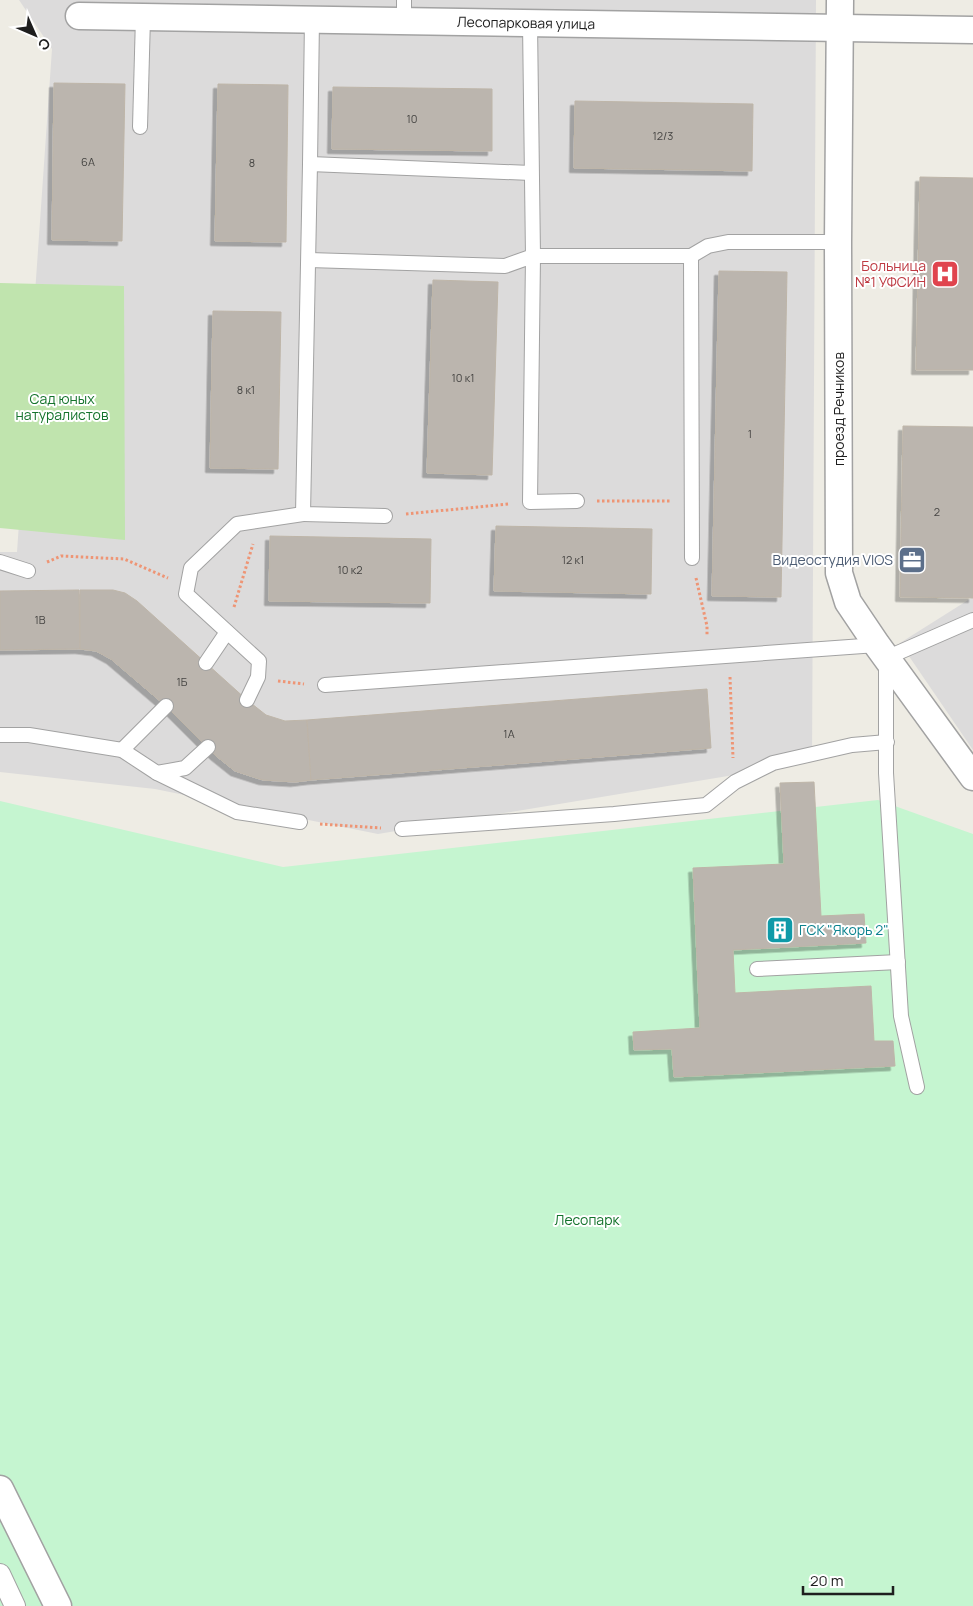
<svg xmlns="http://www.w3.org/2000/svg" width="973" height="1606" font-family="Manrope,sans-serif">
<defs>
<filter id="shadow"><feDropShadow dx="-4.5" dy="4.5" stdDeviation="0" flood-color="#0004"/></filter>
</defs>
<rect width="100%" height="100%" fill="#eeece4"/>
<g fill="#dcdbdb">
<path d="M 19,0 L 816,0 L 812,762 L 378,834 L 155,789 L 0,772 L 0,552 L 17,552 L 52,49 Z"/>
<path d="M 973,597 L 973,750 L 900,643 Z"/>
</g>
<path fill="#c0e4ae" d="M 0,283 L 124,286 L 125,540 L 0,528 Z"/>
<path fill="#c5f5d0" d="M 878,800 L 973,834 L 973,1606 L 0,1606 L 0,801 L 283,867 Z"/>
<g fill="#bbb5ae" stroke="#beb5a8" filter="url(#shadow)">
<path d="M 54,83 L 125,84 L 122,241 L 52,240 Z"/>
<path d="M 218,84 L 288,85 L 286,242 L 215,241 Z"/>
<path d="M 333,87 L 492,89 L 492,151 L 332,149 Z"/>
<path d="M 575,101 L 753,104 L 752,171 L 574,168 Z"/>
<path d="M 920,177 L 973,178 L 973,370 L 916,370 Z"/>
<path d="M 719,271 L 787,272 L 781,597 L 712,596 Z"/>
<path d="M 433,280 L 498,282 L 492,475 L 427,473 Z"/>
<path d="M 213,311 L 281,312 L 278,469 L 210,468 Z"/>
<path d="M 903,426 L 973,427 L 973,598 L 900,597 Z"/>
<path d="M 496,526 L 652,529 L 651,594 L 494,591 Z"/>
<path d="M 270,536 L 431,539 L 430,603 L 269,601 Z"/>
<path d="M 79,590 L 80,649 L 0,650 L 0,591 Z"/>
<path d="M 80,590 L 113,590 L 125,593 L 137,601 L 247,700 L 266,715 L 285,721 L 307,720 L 311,780 L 295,782 L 263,780 L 235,771 L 215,755 L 166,706 L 111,659 L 96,651 L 80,649 Z"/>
<path d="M 707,689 L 711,748 L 311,780 L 307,720 Z"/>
<path d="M 814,782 L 821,916 L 864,914 L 866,943 L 733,950 L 735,993 L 871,986 L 874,1041 L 893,1041 L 895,1066 L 674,1077 L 672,1049 L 634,1050 L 633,1032 L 700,1028 L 693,868 L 784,864 L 780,783 Z"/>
</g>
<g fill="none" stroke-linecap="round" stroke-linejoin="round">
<g stroke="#a2a2a2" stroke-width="16">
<g id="service">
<path d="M 312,19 L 310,164 L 303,514 L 385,516"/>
<path d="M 404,21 L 404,0"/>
<path d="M 530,23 L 533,256 L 691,256 L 692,558"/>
<path d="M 140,127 L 143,17"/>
<path d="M 310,164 L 531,173"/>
<path d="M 691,256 L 708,246 L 728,242 L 838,242"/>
<path d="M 309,260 L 505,266 L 533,256 L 530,502 L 577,501"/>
<path d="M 0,562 L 28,571"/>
<path d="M 206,663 L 227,632"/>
<path d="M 325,685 L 877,645"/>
<path d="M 247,700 L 258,677 L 259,661 L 186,594 L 191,568 L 237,524 L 303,514"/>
<path d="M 0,735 L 29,735 L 122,750 L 157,773 L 185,768 L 208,747"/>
<path d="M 122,750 L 166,706"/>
<path d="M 157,773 L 237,812 L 300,822"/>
<path d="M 402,829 L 614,814 L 706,805 L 735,782 L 773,763 L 852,745 L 887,742"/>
<path d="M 757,969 L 898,962"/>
<path d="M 917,1087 L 901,1016 L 886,773 L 886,658 L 973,620"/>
</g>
</g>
<g stroke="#a2a2a2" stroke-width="22">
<path id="pedestrian" d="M 0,1574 L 15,1606"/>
</g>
<g stroke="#a2a2a2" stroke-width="29">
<g id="minor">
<path d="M 840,0 L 838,242 L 839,573 L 848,602 L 877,645 L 973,777"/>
<path d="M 79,16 L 973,30"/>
<path d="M 0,1489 L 58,1606"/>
</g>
</g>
<g stroke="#ee9575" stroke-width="3" stroke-dasharray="2.5 2.5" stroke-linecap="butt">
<path d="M 597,501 L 671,501"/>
<path d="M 406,514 L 509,504"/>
<path d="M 47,562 L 61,556 L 124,559 L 168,578"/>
<path d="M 696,578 L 707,626 L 707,636"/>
<path d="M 234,607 L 253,544"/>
<path d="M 730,677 L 733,758"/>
<path d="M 278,681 L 304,684"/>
<path d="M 320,824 L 381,828"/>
</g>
<use href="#service" stroke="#fff" stroke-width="14"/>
<use href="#pedestrian" stroke="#fff" stroke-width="20"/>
<use href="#minor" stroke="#fff" stroke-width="26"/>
</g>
<defs>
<g id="hospital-square" transform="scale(1.4375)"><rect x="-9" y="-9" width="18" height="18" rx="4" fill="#e0444e" stroke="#fff"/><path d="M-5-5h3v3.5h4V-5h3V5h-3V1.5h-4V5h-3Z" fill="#fff"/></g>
<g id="office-square" transform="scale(1.4375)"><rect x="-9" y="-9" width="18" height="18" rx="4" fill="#5c6f8a" stroke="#fff"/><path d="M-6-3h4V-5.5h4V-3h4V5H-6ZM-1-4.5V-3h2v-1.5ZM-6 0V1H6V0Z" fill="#fff"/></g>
<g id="building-square" transform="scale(1.4375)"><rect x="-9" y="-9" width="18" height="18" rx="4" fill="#0f9aa8" stroke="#fff"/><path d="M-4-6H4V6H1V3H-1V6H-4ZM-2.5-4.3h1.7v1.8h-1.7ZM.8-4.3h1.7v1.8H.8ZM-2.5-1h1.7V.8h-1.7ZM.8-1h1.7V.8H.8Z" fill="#fff"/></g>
</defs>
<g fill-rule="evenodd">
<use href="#hospital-square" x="945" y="274"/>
<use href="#office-square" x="912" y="560"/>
<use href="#building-square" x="780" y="930"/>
</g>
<g text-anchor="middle" stroke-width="4" stroke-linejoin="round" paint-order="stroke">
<g font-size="11" fill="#454442">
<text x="412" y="123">10</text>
<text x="663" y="140">12/3</text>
<text x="88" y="166">6А</text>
<text x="252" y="167">8</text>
<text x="463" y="382">10 к1</text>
<text x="246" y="394">8 к1</text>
<text x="750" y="438">1</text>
<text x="937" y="516">2</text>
<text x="573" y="564">12 к1</text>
<text x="350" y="574">10 к2</text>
<text x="40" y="624">1В</text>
<text x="182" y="686">1Б</text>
<text x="509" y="738">1А</text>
</g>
<g font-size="14" fill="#1e1e1e" stroke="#fff">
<text transform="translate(526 23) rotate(1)" y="5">Лесопарковая улица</text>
<text transform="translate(839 409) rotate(-90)" y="5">проезд Речников</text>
</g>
<g font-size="14" fill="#be3a42" stroke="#fff" text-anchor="end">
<text x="926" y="271">Больница<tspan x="926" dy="16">№1 УФСИН</tspan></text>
</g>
<g font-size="14" fill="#14732c" stroke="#fff">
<text x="62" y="404">Сад юных<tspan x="62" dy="16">натуралистов</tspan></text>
<text x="587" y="1225">Лесопарк</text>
</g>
<g font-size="14" fill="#4e5e75" stroke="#fff" text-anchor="end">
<text x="893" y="565">Видеостудия VIOS</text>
</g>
<g font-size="14" fill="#0d838f" stroke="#fff" text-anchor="start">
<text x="799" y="935">ГСК "Якорь 2"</text>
</g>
</g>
<g transform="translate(35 35) rotate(135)" stroke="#ffffff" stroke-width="4" paint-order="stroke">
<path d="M0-4L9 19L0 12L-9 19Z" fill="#1e1e1e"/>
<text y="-8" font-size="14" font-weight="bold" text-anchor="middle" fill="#1e1e1e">С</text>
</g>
<path d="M803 1586v8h90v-8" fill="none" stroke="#1e1e1e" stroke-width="2.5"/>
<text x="810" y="1586" font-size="15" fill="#1e1e1e" stroke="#ffffff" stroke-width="4" paint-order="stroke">20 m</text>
</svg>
